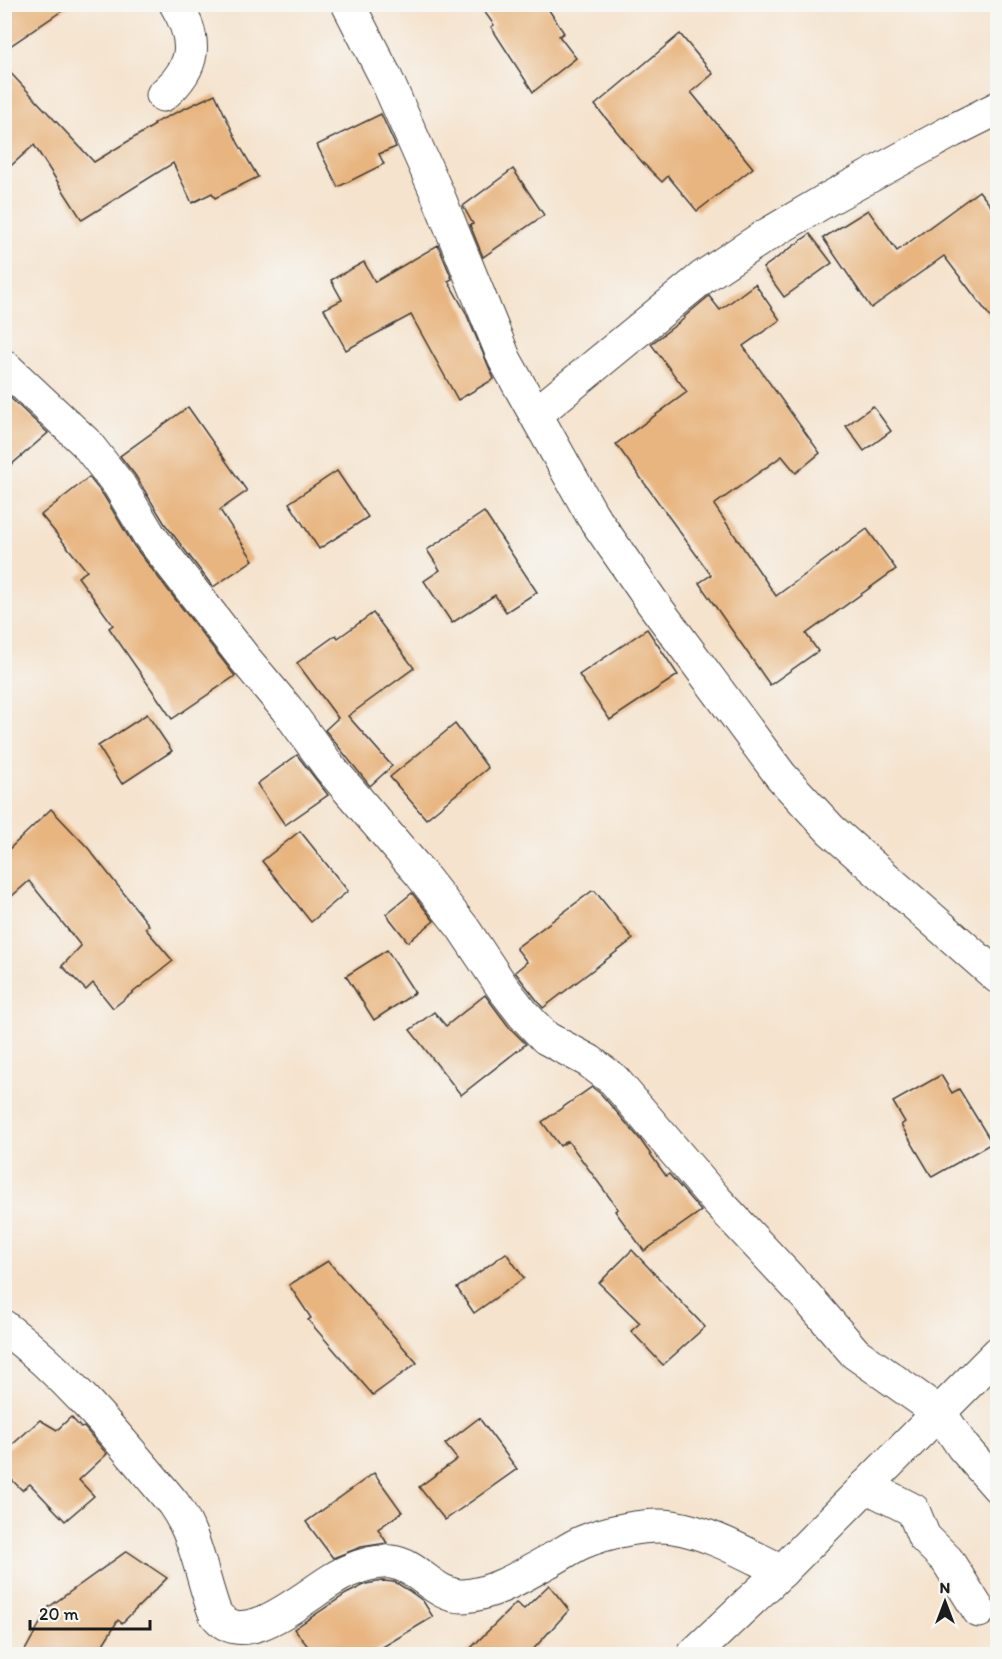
<svg xmlns="http://www.w3.org/2000/svg" width="1002" height="1659" font-family="Itim,sans-serif">
<rect width="100%" height="100%" fill="#f6f6f2"/>
<filter id="ink" filterUnits="userSpaceOnUse"><feTurbulence type="fractalNoise" baseFrequency=".0167" numOctaves="2"/><feDisplacementMap in="SourceGraphic" scale="12" xChannelSelector="R" yChannelSelector="G"/><feConvolveMatrix kernelMatrix="1 2 1 2 8 2 1 2 1" color-interpolation-filters="sRGB"/></filter>
<filter id="wash" filterUnits="userSpaceOnUse"><feTurbulence type="fractalNoise" baseFrequency=".008" numOctaves="4" result="noise"/><feDisplacementMap in="SourceGraphic" scale="24" xChannelSelector="R" yChannelSelector="G"/><feGaussianBlur stdDeviation="1.35" result="paint"/><feColorMatrix in="noise" values="0 0 0 0 0 0 0 0 0 0 0 0 0 0 0 0 0 1.4 0 .05"/><feComposite in="paint" operator="in"/></filter>
<g filter="url(#wash)">
<rect width="100%" height="100%" fill="#f5e3ce"/>
<g id="blocks">
<g fill="#e8b580">
<path d="M 4,4 L 72,4 L 4,50 Z"/>
<path d="M 479,4 L 545,4 L 564,33 L 559,36 L 576,58 L 533,92 L 491,27 L 494,25 Z"/>
<path d="M 680,34 L 713,74 L 691,92 L 753,168 L 697,211 L 668,176 L 662,182 L 642,162 L 595,105 Z"/>
<path d="M 4,66 L 94,162 L 155,125 L 154,123 L 215,94 L 238,143 L 258,177 L 215,198 L 212,193 L 192,203 L 173,163 L 82,220 L 34,145 L 4,172 Z"/>
<path d="M 381,114 L 396,147 L 379,154 L 384,164 L 338,187 L 317,145 Z"/>
<path d="M 513,169 L 544,215 L 483,257 L 470,225 L 473,224 L 463,206 Z"/>
<path d="M 979,191 L 998,215 L 998,327 L 944,256 L 871,308 L 823,238 L 868,210 L 897,251 Z"/>
<path d="M 810,234 L 832,263 L 784,297 L 763,268 Z"/>
<path d="M 438,245 L 452,279 L 448,281 L 465,311 L 494,379 L 458,400 L 411,315 L 346,350 L 324,309 L 342,300 L 331,280 L 364,262 L 375,282 Z"/>
<path d="M 755,284 L 780,320 L 743,346 L 820,453 L 796,473 L 782,456 L 714,505 L 776,596 L 867,529 L 896,569 L 806,634 L 818,651 L 770,685 L 699,583 L 711,575 L 616,444 L 687,392 L 651,344 L 685,318 L 684,317 L 709,296 L 720,310 Z"/>
<path d="M 4,392 L 48,433 L 4,471 Z"/>
<path d="M 873,406 L 891,431 L 864,451 L 846,426 Z"/>
<path d="M 188,407 L 247,491 L 220,510 L 253,560 L 213,587 L 165,524 L 135,475 L 120,456 Z"/>
<path d="M 337,471 L 368,517 L 319,549 L 289,503 Z"/>
<path d="M 89,477 L 104,496 L 134,546 L 235,676 L 172,719 L 109,628 L 113,625 L 78,577 L 87,571 L 41,515 Z"/>
<path d="M 484,512 L 537,592 L 506,612 L 495,595 L 452,623 L 424,581 L 440,570 L 427,550 Z"/>
<path d="M 373,613 L 414,668 L 348,716 L 392,766 L 370,786 L 325,730 L 338,718 L 297,663 L 336,635 L 338,638 Z"/>
<path d="M 647,629 L 678,675 L 610,720 L 579,675 Z"/>
<path d="M 147,714 L 172,751 L 122,784 L 98,746 Z"/>
<path d="M 455,724 L 488,768 L 426,819 L 390,777 Z"/>
<path d="M 297,755 L 328,795 L 285,825 L 257,784 Z"/>
<path d="M 51,809 L 88,848 L 149,925 L 145,928 L 173,961 L 113,1008 L 93,983 L 86,990 L 62,966 L 81,946 L 29,881 L 4,903 L 4,854 Z"/>
<path d="M 300,831 L 348,891 L 311,922 L 262,861 Z"/>
<path d="M 592,891 L 595,891 L 633,939 L 543,1008 L 515,972 L 527,962 L 516,948 Z"/>
<path d="M 412,893 L 434,921 L 408,942 L 386,914 Z"/>
<path d="M 387,950 L 415,993 L 374,1020 L 346,976 Z"/>
<path d="M 485,995 L 509,1027 L 526,1044 L 461,1095 L 410,1030 L 434,1012 L 446,1026 Z"/>
<path d="M 941,1075 L 952,1093 L 959,1089 L 992,1143 L 932,1177 L 901,1125 L 905,1122 L 893,1102 Z"/>
<path d="M 592,1087 L 601,1094 L 639,1138 L 666,1176 L 669,1174 L 701,1211 L 644,1251 L 615,1211 L 618,1209 L 568,1141 L 560,1146 L 542,1122 Z"/>
<path d="M 632,1250 L 705,1327 L 663,1365 L 631,1331 L 640,1323 L 599,1283 Z"/>
<path d="M 506,1253 L 524,1278 L 474,1313 L 457,1288 Z"/>
<path d="M 328,1261 L 417,1363 L 373,1395 L 308,1320 L 311,1318 L 289,1285 Z"/>
<path d="M 71,1417 L 81,1428 L 84,1427 L 107,1454 L 79,1480 L 94,1496 L 65,1521 L 30,1484 L 22,1490 L 4,1472 L 4,1452 L 40,1420 L 57,1430 Z"/>
<path d="M 479,1418 L 517,1469 L 445,1520 L 419,1487 L 457,1459 L 445,1444 Z"/>
<path d="M 374,1473 L 402,1512 L 378,1529 L 387,1543 L 361,1547 L 333,1558 L 306,1522 Z"/>
<path d="M 127,1551 L 167,1578 L 122,1623 L 118,1620 L 97,1654 L 23,1654 L 49,1607 Z"/>
<path d="M 382,1581 L 395,1582 L 408,1590 L 423,1601 L 433,1617 L 371,1654 L 314,1654 L 294,1629 L 346,1594 L 366,1584 Z"/>
<path d="M 549,1585 L 569,1610 L 529,1654 L 465,1654 L 516,1603 L 524,1609 Z"/>
</g>
</g>
</g>
<g filter="url(#ink)">
<use href="#blocks" fill-opacity="0" stroke="#3d3a37" stroke-width="1.5"/>
<g fill="none" stroke-linecap="round" stroke-linejoin="round">
<g stroke="#3d3a37" stroke-width="35">
<g id="minor">
<path d="M 348,4 L 385,76 L 437,193 L 505,360 L 592,515 L 652,602 L 781,776 L 831,830 L 998,977"/>
<path d="M 163,95 C 196,67 198,41 176,4"/>
<path d="M 4,366 L 86,443 L 119,485 L 149,535 L 245,659 L 286,708 L 330,768 L 420,873 L 463,928 L 503,988 L 524,1015 L 546,1038 L 589,1061 L 614,1080 L 717,1201 L 806,1296 L 855,1353 L 940,1413 L 963,1447 L 998,1487"/>
<path d="M 536,414 L 703,277 L 762,238 L 828,199 L 952,131 L 998,108"/>
<path d="M 4,1327 C 70,1377 120,1440 173,1503 C 197,1536 201,1576 215,1613 C 246,1659 316,1582 351,1570 C 363,1565 377,1561 391,1562 C 419,1565 434,1597 464,1596 C 493,1594 522,1576 547,1562 C 559,1556 571,1547 583,1542 C 607,1532 647,1523 673,1527 C 711,1533 748,1555 782,1571"/>
<path d="M 866,1486 L 913,1510 L 924,1537 L 947,1560 L 979,1611"/>
<path d="M 694,1654 L 782,1571 L 998,1353"/>
</g>
</g>
<use href="#minor" stroke="#fff" stroke-width="33"/>
</g>
</g>
<rect width="1002" height="1659" fill="none" stroke="#f6f6f2" stroke-width="24"/>
<g transform="translate(945 1602)" stroke="#f6f6f2" stroke-width="4.5" paint-order="stroke">
<path d="M0-4.5L10 22L0 15L-10 22Z" fill="#1c1c1c"/>
<text y="-9" font-size="16" font-weight="bold" text-anchor="middle" fill="#1c1c1c">N</text>
</g>
<path d="M30 1620v9h120v-9" fill="none" stroke="#1c1c1c" stroke-width="3"/>
<text x="39" y="1620" font-size="18" fill="#1c1c1c" stroke="#f6f6f2" stroke-width="4.5" paint-order="stroke">20 m</text>
</svg>
